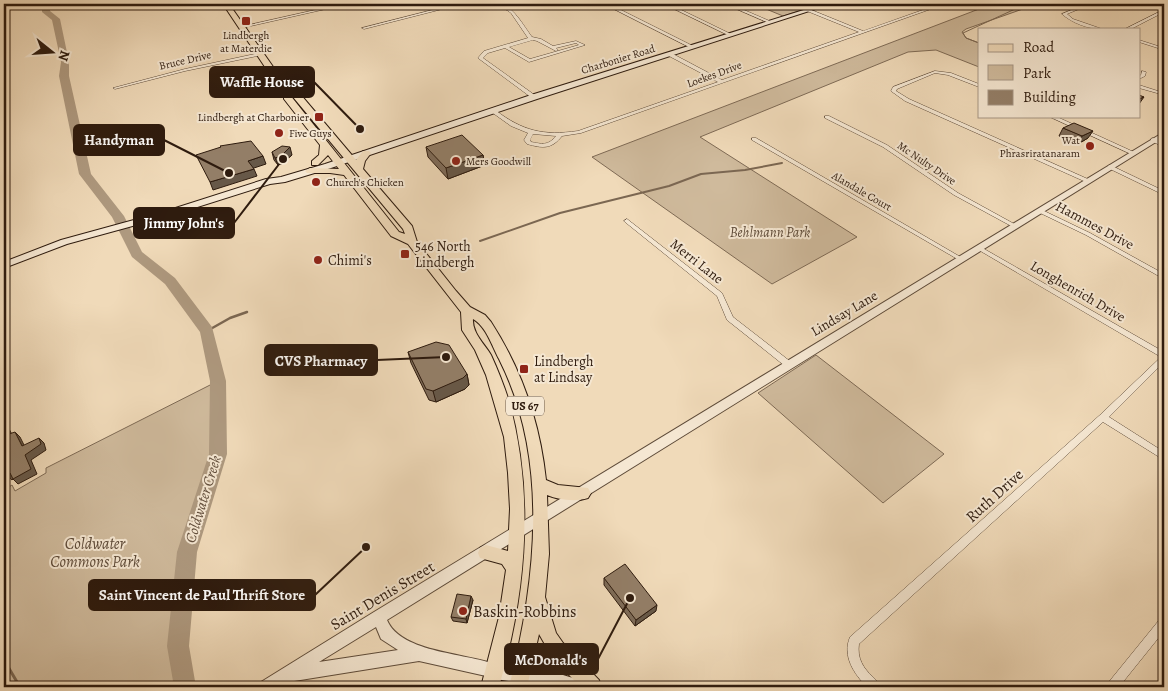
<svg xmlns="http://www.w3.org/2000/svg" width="1168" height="691" font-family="Alegreya,serif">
<rect width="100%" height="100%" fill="#f0dab9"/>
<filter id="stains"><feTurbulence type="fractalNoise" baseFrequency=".004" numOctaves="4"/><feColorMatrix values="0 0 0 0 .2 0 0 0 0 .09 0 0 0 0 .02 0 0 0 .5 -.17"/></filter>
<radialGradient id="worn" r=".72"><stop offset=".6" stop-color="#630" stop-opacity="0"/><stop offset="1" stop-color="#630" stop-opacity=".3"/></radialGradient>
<g fill="#cfba9c" stroke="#7e6a55">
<path d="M 754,4 L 821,4 L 783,16 Z"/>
<path d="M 992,4 L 1037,4 L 966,29 L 962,32 L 966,38 L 979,43 L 979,67 L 936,50 L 908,52 L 700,137 L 857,237 L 772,284 L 592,157 Z"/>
<path d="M 816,355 L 944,454 L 883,503 L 758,393 Z"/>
<path d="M 218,381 L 218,454 L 187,552 L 178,646 L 185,687 L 4,687 L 4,490 L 12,485 L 15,491 L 46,473 L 46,468 Z"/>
</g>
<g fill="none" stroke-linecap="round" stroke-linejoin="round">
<path stroke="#7b6752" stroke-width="1" d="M 979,43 L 966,38 L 963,33 L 1026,4"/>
<path stroke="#7b6752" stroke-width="2" d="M 480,241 L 560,213 L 669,186 L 701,174 L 745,170 L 782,163"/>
<path stroke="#7b6752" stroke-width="2.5" d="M 207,331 L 230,318 L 247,312"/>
<path stroke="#7b6752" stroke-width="3" d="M 4,660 L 20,687"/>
<path fill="#ae997f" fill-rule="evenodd" d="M 42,4 L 50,4 L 50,11 L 60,19 L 69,62 L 69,76 L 91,174 L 124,216 L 142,252 L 175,278 L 212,327 L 226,381 L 227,454 L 197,552 L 189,646 L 196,687 L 174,687 L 167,646 L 177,552 L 209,454 L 210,381 L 200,332 L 165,284 L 132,257 L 112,217 L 79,174 L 59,76 L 61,62 L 52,20 L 42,12 Z"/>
<g stroke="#5e4b39" stroke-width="1">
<g id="minor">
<path d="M 342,4 L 348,4 L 242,28 L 240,27 Z"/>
<path d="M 456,4 L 462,4 L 364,29 L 362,28 Z"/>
<path d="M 498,4 C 512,3 524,27 532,37 L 541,39 L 553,46 L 576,41 L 585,45 L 529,62 L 505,48 L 488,53 L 483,58 L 536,96 L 536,98 L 532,98 L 478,58 L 484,51 L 528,38 L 511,13 ZM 533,40 L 537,41 L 556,51 L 558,50 L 556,48 L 576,43 L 579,45 L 530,59 L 509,47 Z"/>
<path d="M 604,4 L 609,4 L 695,47 L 691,48 Z"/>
<path d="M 664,4 L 669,4 L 733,35 L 730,36 Z"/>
<path d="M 725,4 L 730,4 L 772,22 L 769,23 Z"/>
<path d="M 940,4 L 945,4 L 581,133 L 562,136 C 551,150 542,148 527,144 L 524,140 L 528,133 L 511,126 L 490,111 L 495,110 C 523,131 543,136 578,131 L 718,82 L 669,56 L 669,54 L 673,54 L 722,80 L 859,32 L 807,11 L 807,9 L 809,9 L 863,31 ZM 533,134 L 556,136 C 548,146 542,144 531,142 L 530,140 Z"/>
<path d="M 1086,4 L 1091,4 L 1067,14 L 1073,19 L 1102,29 C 1088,29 1072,23 1062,14 Z"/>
<path d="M 1163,10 L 1164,10 L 1164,12 L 1131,29 L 1125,29 Z"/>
<path d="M 1139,40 L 1164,48 L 1164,50 L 1139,42 Z"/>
<path d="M 260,53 L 262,53 L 262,55 L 185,71 L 115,89 L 113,88 L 185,69 Z"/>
<path d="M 935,71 L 951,73 L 979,84 L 979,87 L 948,75 L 935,73 L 897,89 L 896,91 L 909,99 L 1090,180 L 1090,182 L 1086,182 L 905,101 L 891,91 L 893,87 Z"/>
<path d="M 1142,71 L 1146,72 L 1145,76 L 1139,79 L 1139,76 L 1141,75 Z"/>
<path d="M 1139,85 L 1164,93 L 1164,95 L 1139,88 Z"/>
<path d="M 825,116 L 829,116 L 887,145 L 958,193 L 1018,226 L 1017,227 L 1013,227 L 954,195 L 883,147 L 825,118 Z"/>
<path d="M 1048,116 L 1055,116 L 1136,153 L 1131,154 Z"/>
<path d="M 752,138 L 756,138 L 964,259 L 961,261 L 959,260 L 752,140 Z"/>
<path d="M 1153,138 L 1164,143 L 1164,147 L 1151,141 L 1151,139 Z"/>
<path d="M 1110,165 L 1164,191 L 1164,195 L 1108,168 L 1108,166 Z"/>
<path d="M 1040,209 L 1090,233 L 1164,274 L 1164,279 L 1086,235 L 1038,212 L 1037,211 Z"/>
<path d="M 627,219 L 722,293 L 733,317 L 791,362 L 792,364 L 791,366 L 785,366 L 727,320 L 717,296 L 625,222 L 624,221 Z"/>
<path d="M 979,246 L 1164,352 L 1164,362 L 1109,417 L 1164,452 L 1164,460 L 1103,422 L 859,644 C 857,658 863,668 873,677 C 876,681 879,682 881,687 L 867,687 C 854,674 842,656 850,637 L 1100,415 L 1161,357 L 977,249 L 976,248 L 977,247 Z"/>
<path d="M 1164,618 L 1164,631 L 1119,687 L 1107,687 L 1108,683 L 1160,619 Z"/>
</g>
</g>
<g stroke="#5e4b39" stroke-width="2">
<path id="tertiary" d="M 1164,132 L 1164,137 L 387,620 C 401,654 470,653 500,666 L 502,671 L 500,676 L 495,678 L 419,661 L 288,682 L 279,687 L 259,687 L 261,682 L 374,612 ZM 376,627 L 381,639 L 398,650 L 319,662 Z"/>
</g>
<g stroke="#2e1b0e" stroke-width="2">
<g id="secondary">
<path d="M 823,4 L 831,4 L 537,99 L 331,168 L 285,182 L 270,184 L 169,216 L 67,244 L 4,268 L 4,262 L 61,240 L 163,212 L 266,179 L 281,177 L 325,164 L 531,95 Z"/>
<path d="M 495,663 L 543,669 L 583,681 L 585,687 L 550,687 L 495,679 L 489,677 L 487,671 L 489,665 Z"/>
</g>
</g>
<g stroke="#2e1b0e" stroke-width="2">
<path id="primary" d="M 223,4 L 229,4 L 276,71 L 284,75 L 356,160 L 363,151 L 369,151 L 371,153 L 365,161 L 363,169 L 412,226 L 417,242 L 456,291 L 470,307 L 485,315 L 491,322 C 522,370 540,423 546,480 L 558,485 L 588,488 L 591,493 L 588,498 C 576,502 559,500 547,495 L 549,554 L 545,597 L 556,633 L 563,643 L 599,680 L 601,687 L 580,687 L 551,655 L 539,634 L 527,687 L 509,687 C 536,582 550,460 499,359 C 492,346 486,326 473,319 C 472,333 484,343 491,355 C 498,370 504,386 509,401 C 535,497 526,593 499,687 L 481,687 L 499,617 L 506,570 L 502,564 L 480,558 L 478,553 L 480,548 L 486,545 L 508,551 L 510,509 L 508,473 L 504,437 L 486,375 L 475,350 L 462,330 L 461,312 L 408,244 L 391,236 L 344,175 L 330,173 L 307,173 L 305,171 L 310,168 L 339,169 L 328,155 L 318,165 L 312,165 L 312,161 L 319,155 L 320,145 L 284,99 L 284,95 L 290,95 L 399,232 L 405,234 L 403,229 L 278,79 L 278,83 L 272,83 L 269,73 Z"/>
</g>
<use href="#minor" fill="#f5e7d2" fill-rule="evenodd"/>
<use href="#tertiary" fill="#f5e7d2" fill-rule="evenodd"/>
<use href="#secondary" fill="#f5e7d2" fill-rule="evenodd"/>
<use href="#primary" fill="#f0dab9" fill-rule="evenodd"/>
</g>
<g fill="#7e6c59" stroke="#2e1b0e">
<path d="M 1063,128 L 1088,138 L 1078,144 L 1059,136 Z"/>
<path d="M 426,147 L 483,155 L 485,165 L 448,179 L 428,157 Z"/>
<path d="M 272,152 L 292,155 L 286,160 L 287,162 L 278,165 L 274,160 Z"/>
<path d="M 408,352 L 467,374 L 469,385 L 465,389 L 436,402 L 429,400 L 411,363 Z"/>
<path d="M 604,578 L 656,611 L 635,626 L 604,585 Z"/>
<path d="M 473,600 L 467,623 L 453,621 L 451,617 Z"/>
</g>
<g fill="#675848" stroke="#2e1b0e">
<path d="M 1144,97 L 1139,104 L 1139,99 Z"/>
<path d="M 1093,131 L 1088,138 L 1078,144 L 1082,136 Z"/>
<path d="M 290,147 L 292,155 L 286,160 L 287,162 L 278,165 L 275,158 L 284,153 Z"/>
<path d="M 483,155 L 485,165 L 448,179 L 446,168 Z"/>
<path d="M 263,156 L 266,164 L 251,169 L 248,161 Z"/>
<path d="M 254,169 L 257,176 L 213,190 L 210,182 Z"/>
<path d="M 467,374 L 469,385 L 465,389 L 436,402 L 433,391 Z"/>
<path d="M 4,424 L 9,429 L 15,440 L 9,434 Z"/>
<path d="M 15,432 L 20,437 L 27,451 L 22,446 Z"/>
<path d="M 39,438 L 44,443 L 46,450 L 31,460 L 37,474 L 18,484 L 13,479 L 12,480 L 6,475 L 25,455 Z"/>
<path d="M 471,596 L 473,600 L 467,623 L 466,619 Z"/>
<path d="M 657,605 L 656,611 L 635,626 L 636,620 Z"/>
</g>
<g fill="#937e67" stroke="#2e1b0e">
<path d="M 1139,95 L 1144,97 L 1139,99 Z"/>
<path d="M 1074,123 L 1093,131 L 1082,136 L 1063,128 Z"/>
<path d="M 462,135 L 483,155 L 446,168 L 426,147 Z"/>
<path d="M 251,141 L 263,156 L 248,161 L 254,169 L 210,182 L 196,155 L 221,147 L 220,146 Z"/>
<path d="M 282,146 L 290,147 L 284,153 L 284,155 L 275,158 L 272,152 Z"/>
<path d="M 436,342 L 449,345 L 467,374 L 463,378 L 433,391 L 426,389 L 408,352 Z"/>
<path d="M 4,424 L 9,434 L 15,432 L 22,446 L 39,438 L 41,444 L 25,455 L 31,469 L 13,479 L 10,473 L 6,475 L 4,470 Z"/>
<path d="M 625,564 L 657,605 L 636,620 L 604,578 Z"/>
<path d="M 457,594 L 471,596 L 466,619 L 451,617 Z"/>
</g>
<g fill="#8f2418" stroke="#f5e7d2" stroke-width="2">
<rect x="241" y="16" width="10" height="10" rx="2.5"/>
<rect x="314" y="112" width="10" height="10" rx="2.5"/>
<circle cx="279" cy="133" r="5"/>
<circle cx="1090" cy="146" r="5"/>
<circle cx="456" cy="161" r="5"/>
<circle cx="316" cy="182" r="5"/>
<rect x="400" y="249" width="10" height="10" rx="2.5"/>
<circle cx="318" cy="260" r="5"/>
<rect x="519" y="364" width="10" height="10" rx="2.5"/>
<circle cx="463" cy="611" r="5"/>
</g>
<g text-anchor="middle" stroke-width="4" stroke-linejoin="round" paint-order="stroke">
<g font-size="11" fill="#2e1b0e" stroke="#f5e7d2" text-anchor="start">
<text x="246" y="39" text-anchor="middle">Lindbergh<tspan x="246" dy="13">at Materdie</tspan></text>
<text x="309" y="121" text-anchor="end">Lindbergh at Charbonier</text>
<text x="289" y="137">Five Guys</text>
<text x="1080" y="144" text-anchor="end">Wat<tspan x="1080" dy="13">Phrasriratanaram</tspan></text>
<text x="466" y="165">Mers Goodwill</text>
<text x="326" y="186">Church's Chicken</text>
</g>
<g font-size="11" fill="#2e1b0e" stroke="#f5e7d2">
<text transform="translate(618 59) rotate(-17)" y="4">Charbonier Road</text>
<text transform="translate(185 60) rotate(-13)" y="4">Bruce Drive</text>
<text transform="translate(714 74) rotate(-20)" y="4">Loekes Drive</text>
<text transform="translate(927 163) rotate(34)" y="4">Mc Nulty Drive</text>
<text transform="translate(862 191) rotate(30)" y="4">Alandale Court</text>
</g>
<rect fill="#f5e7d2" stroke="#6a5849" stroke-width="1" x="506" y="396.5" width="38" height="19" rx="4"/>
<g font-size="12" font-weight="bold" fill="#2e1b0e">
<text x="525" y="410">US 67</text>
</g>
<g font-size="14" fill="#2e1b0e" stroke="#f5e7d2">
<text transform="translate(1095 225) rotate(28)" y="5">Hammes Drive</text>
<text transform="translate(697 261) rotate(38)" y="5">Merri Lane</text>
<text transform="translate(1078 291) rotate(30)" y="5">Longhenrich Drive</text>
<text transform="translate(844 313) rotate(-31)" y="5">Lindsay Lane</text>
</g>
<g font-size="14" font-style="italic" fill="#5e4b39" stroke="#f5e7d2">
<text x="770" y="237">Behlmann Park</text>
</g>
<g font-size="14" fill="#2e1b0e" stroke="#f5e7d2" text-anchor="start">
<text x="415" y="251">546 North<tspan x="415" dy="16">Lindbergh</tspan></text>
<text x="328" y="265">Chimi's</text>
<text x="534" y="366">Lindbergh<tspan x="534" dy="16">at Lindsay</tspan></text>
</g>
<g font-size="15" font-style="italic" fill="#614d3b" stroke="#f5e7d2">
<text transform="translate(203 499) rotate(-73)" y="5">Coldwater Creek</text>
</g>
<g font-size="16" fill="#2e1b0e" stroke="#f5e7d2">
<text transform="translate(994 495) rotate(-42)" y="6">Ruth Drive</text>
<text transform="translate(382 595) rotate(-31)" y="6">Saint Denis Street</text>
</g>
<g font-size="16" font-style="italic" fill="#5e4b39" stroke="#f5e7d2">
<text x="95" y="549">Coldwater<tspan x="95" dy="18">Commons Park</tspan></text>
</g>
<g font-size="16" fill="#2e1b0e" stroke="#f5e7d2" text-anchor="start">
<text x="473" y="617">Baskin-Robbins</text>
</g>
</g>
<path fill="none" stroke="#2e1b0e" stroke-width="2" d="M360 129L314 82M229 173L164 140M283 159L234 223M446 357L377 360M366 547L315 595M630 598L598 659"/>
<g fill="#2e1b0e" stroke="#f5e7d2" stroke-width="2">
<circle cx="360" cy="129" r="5"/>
<circle cx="229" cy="173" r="5"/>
<circle cx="283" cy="159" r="5"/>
<circle cx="446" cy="357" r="5"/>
<circle cx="366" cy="547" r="5"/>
<circle cx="630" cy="598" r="5"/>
</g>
<g fill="#2e1b0e" stroke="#2e1b0e" stroke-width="2">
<rect x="210" y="67" width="104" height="30" rx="5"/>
<rect x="74" y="125" width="90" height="30" rx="5"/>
<rect x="134" y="208" width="100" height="30" rx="5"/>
<rect x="265" y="345" width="112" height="30" rx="5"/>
<rect x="89" y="580" width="226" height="30" rx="5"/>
<rect x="505" y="644" width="93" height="30" rx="5"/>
</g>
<g font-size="15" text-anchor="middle" font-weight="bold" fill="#fff">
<text x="262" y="87">Waffle House</text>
<text x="119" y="145">Handyman</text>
<text x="184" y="228">Jimmy John's</text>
<text x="321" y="366">CVS Pharmacy</text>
<text x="202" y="600">Saint Vincent de Paul Thrift Store</text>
<text x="551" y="665">McDonald's</text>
</g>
<rect width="1168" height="691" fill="none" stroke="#f0dab9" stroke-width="20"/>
<rect x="5" y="5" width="1158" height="681" fill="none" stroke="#2e1b0e" stroke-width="2.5"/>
<rect x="10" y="10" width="1148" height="671" fill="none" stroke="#2e1b0e"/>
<rect x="978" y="28" width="162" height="90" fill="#f5e7d2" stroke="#a59584"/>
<rect x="988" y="44" width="25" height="8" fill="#f0dab9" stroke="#a59584"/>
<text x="1023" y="52" font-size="15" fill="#2e1b0e">Road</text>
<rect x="988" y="65" width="25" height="15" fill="#cfba9c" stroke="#a59584"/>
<text x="1023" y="78" font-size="15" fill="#2e1b0e">Park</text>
<rect x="988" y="90" width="25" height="15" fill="#937e67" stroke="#a59584"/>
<text x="1023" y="102" font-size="15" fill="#2e1b0e">Building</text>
<g transform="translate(52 52) rotate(107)" stroke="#f5e7d2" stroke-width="4" paint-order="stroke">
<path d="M0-4L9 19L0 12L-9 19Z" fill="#2e1b0e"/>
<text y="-8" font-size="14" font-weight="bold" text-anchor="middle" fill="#2e1b0e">N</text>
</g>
<rect width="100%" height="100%" filter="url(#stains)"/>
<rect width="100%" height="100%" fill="url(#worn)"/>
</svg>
